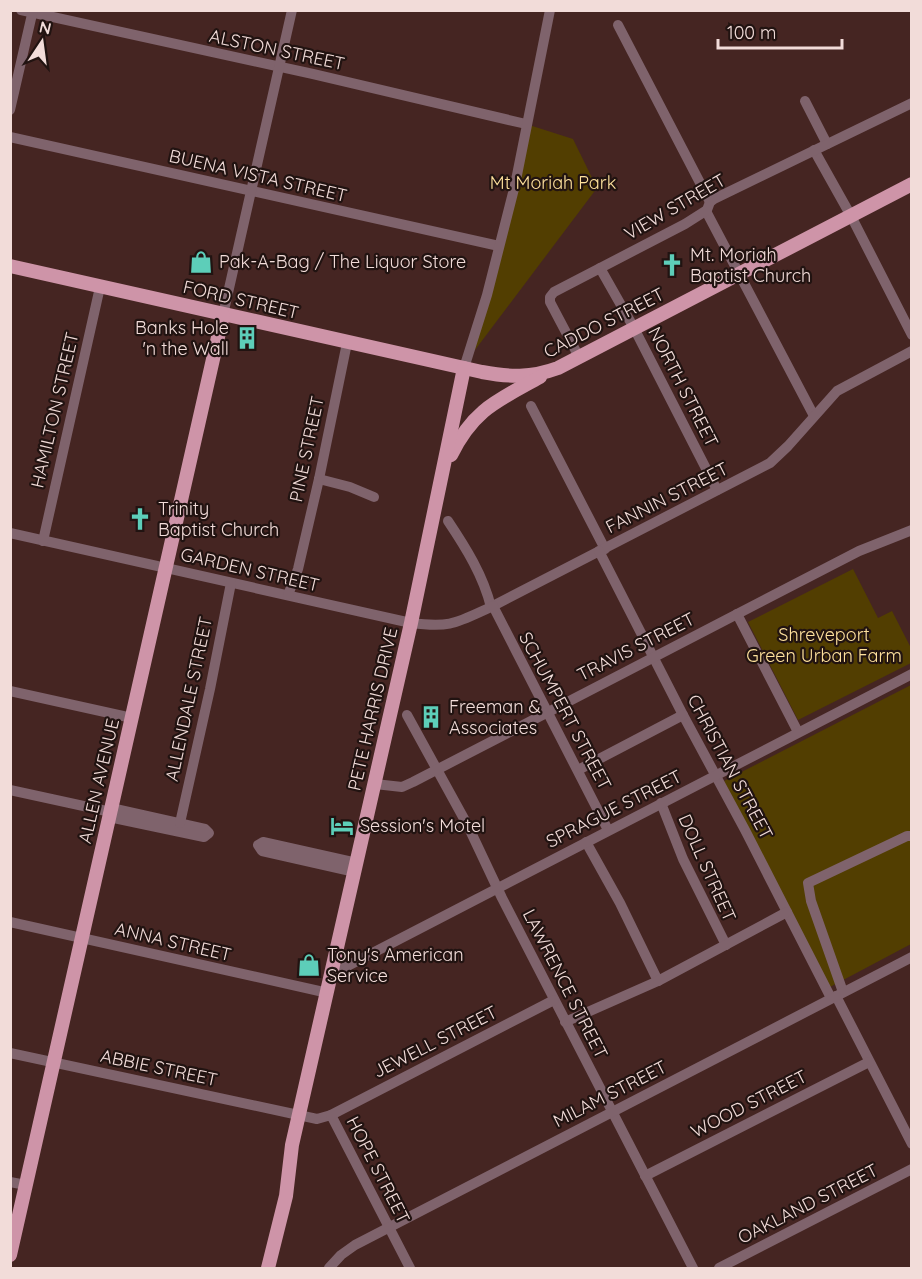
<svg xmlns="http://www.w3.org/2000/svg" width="922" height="1279" font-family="Quicksand,sans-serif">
<rect width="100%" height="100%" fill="#452522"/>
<g fill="#523e01">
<path d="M 526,124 L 573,139 L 597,188 L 475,350 L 471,345 Z"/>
<path d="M 853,569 L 878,618 L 892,611 L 911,648 L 911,663 L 798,720 L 748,622 Z"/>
<path d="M 911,685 L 911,944 L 830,987 L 724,781 Z"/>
</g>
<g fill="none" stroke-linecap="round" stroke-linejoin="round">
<g stroke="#7f636c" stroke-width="10">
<path d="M 21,10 L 313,74 L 526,124"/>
<path d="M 618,25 L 710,202"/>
<path d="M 805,101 L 827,144"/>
<path d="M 10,110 L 33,10"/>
<path d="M 10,137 L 499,246"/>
<path d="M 814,150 L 851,216 L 912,335"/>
<path d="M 706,211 L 814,416"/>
<path d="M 600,268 L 634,328 L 717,490"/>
<path d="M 223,315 L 292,10"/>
<path d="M 579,357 L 550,302 L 550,297 L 554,292 L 685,224 L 707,210 L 710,202 L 714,199 L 912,103"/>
<path d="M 464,368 L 487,295 L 515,185 L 550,10"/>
<path d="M 531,406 L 605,549"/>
<path d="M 319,479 L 350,487 L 374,497"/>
<path d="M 448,521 C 466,548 483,575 491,607"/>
<path d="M 10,533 L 411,623 C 451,628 456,623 491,607 L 770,463 L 788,446 L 837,391 L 912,351"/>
<path d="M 43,541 L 100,287"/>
<path d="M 599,551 L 683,715 L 745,830 L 831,998"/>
<path d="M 288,595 L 298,569 L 319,479 L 347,343"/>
<path d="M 493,606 L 608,830"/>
<path d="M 737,614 L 798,732"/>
<path d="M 10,691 L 132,718"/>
<path d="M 407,715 L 468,826 L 502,898 L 693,1268"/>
<path d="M 578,770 L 683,715"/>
<path d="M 375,784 L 402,787 L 413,782 L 859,551 L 912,530"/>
<path d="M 10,790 L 111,812"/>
<path d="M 661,803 L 683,859 L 726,945"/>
<path d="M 109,817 L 204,837 L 209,833 L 205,829 L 111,808"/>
<path d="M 180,823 L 210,689 L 231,583"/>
<path d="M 586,842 L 620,903 L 658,981"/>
<path d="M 355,872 L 262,851 L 258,845 L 263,842 L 357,863"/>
<path d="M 10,922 L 328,993"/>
<path d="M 332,974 L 912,674"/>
<path d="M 843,992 L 811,901 L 808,883 L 907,836 L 912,836"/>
<path d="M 836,996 L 912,1144"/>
<path d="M 565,1022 L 658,981 L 787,912"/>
<path d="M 10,1053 L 317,1119 L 331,1115 L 410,1268"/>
<path d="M 331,1115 L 554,1000"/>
<path d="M 645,1176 L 869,1062"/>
<path d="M 10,1182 L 26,1185"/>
<path d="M 329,1268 L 341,1255 L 355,1245 L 912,957"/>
<path d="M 719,1268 L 912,1169"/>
</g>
<g stroke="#ce94a8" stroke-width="14">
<path d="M 10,266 L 482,372 C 509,377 531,378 558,368 L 912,184"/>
<path d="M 451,455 C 474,409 497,401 540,377"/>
<path d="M 10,1255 L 223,315"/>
<path d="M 268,1268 L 286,1196 L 292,1145 L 411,623 L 464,368"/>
</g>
</g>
<defs>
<g id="shop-bare" transform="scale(1.8)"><path d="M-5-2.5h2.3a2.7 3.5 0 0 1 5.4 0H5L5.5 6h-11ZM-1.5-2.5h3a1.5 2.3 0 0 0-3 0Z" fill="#5dceb9" stroke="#211311" stroke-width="2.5" paint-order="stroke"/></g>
<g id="church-bare" transform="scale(1.8)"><path d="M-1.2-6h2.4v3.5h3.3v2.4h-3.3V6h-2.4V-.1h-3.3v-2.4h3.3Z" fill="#5dceb9" stroke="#211311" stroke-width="2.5" paint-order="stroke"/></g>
<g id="building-bare" transform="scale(1.8)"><path d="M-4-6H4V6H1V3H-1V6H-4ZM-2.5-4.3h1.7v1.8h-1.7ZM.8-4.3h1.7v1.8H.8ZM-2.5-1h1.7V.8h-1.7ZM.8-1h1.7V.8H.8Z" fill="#5dceb9" stroke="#211311" stroke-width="2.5" paint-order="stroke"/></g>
<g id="hotel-bare" transform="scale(1.8)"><path d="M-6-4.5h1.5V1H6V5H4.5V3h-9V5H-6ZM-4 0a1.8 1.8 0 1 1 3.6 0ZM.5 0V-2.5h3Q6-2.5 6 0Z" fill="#5dceb9" stroke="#211311" stroke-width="2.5" paint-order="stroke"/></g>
</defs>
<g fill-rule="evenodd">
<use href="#shop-bare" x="201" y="262"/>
<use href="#church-bare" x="672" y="265"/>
<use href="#building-bare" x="247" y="338"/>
<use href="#church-bare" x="140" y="519"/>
<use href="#building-bare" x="431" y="717"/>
<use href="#hotel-bare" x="342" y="826"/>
<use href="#shop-bare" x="309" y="965"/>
</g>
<g text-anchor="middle" stroke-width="4.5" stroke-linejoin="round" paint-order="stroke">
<g font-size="18" fill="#f2dcd9" stroke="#211311">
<text transform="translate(277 50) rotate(12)" y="6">ALSTON STREET</text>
<text transform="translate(258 176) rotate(13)" y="6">BUENA VISTA STREET</text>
<text transform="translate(675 207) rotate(-30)" y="6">VIEW STREET</text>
<text transform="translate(241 300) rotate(13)" y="6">FORD STREET</text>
<text transform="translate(604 323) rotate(-27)" y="6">CADDO STREET</text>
<text transform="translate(683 387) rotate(63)" y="6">NORTH STREET</text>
<text transform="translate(55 410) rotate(-77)" y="6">HAMILTON STREET</text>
<text transform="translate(307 449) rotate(-78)" y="6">PINE STREET</text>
<text transform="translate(667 498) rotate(-27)" y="6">FANNIN STREET</text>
<text transform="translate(250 570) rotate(13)" y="6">GARDEN STREET</text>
<text transform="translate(636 647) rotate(-27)" y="6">TRAVIS STREET</text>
<text transform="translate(189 699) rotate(-78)" y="6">ALLENDALE STREET</text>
<text transform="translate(373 709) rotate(-77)" y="6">PETE HARRIS DRIVE</text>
<text transform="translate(565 711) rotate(62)" y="6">SCHUMPERT STREET</text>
<text transform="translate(730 767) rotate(62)" y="6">CHRISTIAN STREET</text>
<text transform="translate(99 781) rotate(-77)" y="6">ALLEN AVENUE</text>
<text transform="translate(614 809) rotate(-27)" y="6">SPRAGUE STREET</text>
<text transform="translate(707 868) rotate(66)" y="6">DOLL STREET</text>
<text transform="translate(173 942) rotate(13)" y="6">ANNA STREET</text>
<text transform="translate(565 984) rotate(63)" y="6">LAWRENCE STREET</text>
<text transform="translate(435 1042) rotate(-27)" y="6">JEWELL STREET</text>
<text transform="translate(159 1068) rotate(12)" y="6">ABBIE STREET</text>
<text transform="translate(610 1094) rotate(-27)" y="6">MILAM STREET</text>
<text transform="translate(749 1104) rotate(-27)" y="6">WOOD STREET</text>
<text transform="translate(378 1170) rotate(63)" y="6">HOPE STREET</text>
<text transform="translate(808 1204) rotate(-27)" y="6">OAKLAND STREET</text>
</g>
<g font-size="18" fill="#fee19c" stroke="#211311">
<text x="553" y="189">Mt Moriah Park</text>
<text x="824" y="641">Shreveport<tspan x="824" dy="21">Green Urban Farm</tspan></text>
</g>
<g font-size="18" fill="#f2dcd9" stroke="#211311" text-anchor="start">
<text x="690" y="261">Mt. Moriah<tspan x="690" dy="21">Baptist Church</tspan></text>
<text x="219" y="268">Pak-A-Bag / The Liquor Store</text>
<text x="229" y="334" text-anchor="end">Banks Hole<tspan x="229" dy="21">'n the Wall</tspan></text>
<text x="158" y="515">Trinity<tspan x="158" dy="21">Baptist Church</tspan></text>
<text x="449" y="713">Freeman &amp;<tspan x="449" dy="21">Associates</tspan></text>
<text x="360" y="832">Session's Motel</text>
<text x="327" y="961">Tony's American<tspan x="327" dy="21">Service</tspan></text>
</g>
</g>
<rect width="922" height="1279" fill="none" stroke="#f2dcd9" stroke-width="24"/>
<g transform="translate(42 42) rotate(13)" stroke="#211311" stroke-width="4.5" paint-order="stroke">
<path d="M0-4.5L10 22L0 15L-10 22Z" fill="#f2dcd9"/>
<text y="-9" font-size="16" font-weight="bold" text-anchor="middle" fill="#f2dcd9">N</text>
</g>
<path d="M718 39v9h124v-9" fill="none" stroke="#f2dcd9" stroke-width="3"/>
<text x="727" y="39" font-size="18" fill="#f2dcd9" stroke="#211311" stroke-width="4.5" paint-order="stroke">100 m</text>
</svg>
